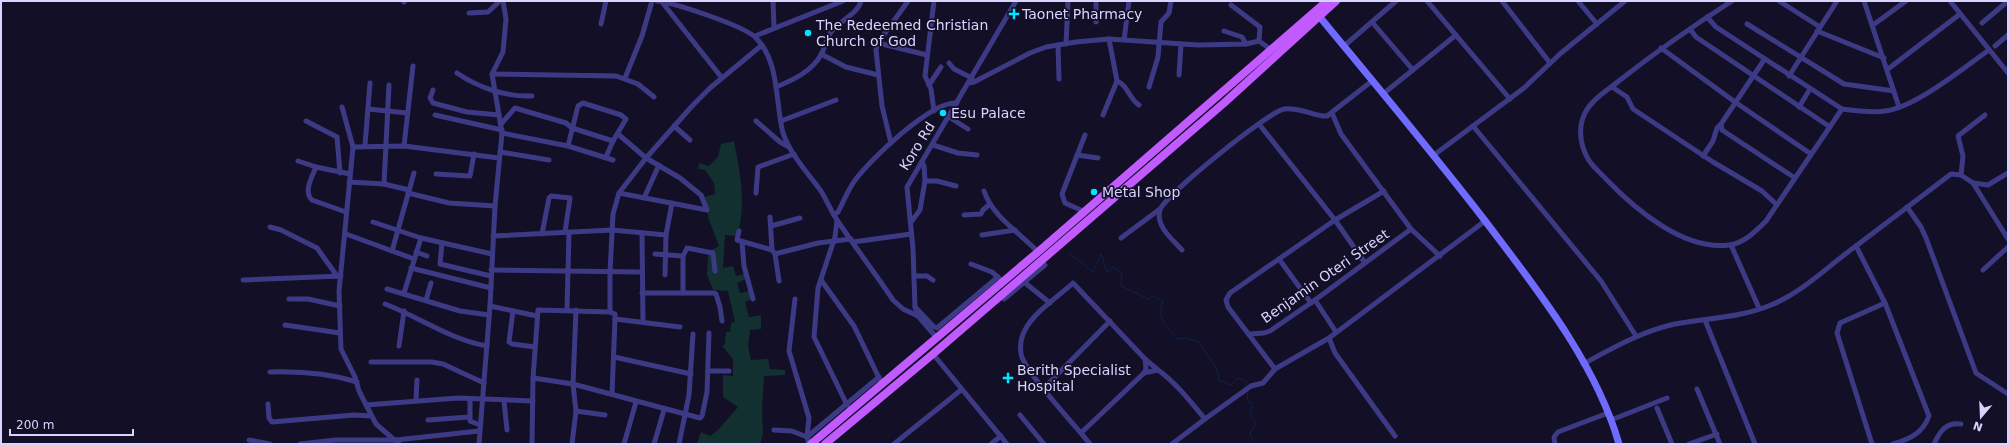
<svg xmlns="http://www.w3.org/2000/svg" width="2009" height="445" font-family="'DejaVu Sans',sans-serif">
<rect width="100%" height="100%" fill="#130f26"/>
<path fill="#12302f" d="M 734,141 C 740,173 747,204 737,236 L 725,235 L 723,268 L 733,266 L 736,276 L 744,274 L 746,279 L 737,283 L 740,293 L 750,291 L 751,299 L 745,302 L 749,317 L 761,315 L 761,329 L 750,330 L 748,346 L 751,360 L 768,359 L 770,369 L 785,370 L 785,375 L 764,376 L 762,409 L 763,434 L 760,444 L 697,444 L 701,432 L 710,436 L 718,430 L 738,407 L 723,397 L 723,375 L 733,376 L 733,359 L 722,346 L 725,344 L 726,332 L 730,332 L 731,323 L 735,322 L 728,291 L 713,290 L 707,275 L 708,252 L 719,246 L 709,220 L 704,197 L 715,194 L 714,183 L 705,170 L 698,169 L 699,163 L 709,166 L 718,157 L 721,144 Z"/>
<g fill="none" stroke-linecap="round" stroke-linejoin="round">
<g stroke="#0c2248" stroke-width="1">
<path d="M 1068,252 L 1093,272 L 1101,254 L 1107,272 L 1113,267 L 1122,273 L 1121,286 L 1148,299 L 1152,296 L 1163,301 C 1156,319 1166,325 1177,339 L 1186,338 L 1199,342 L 1217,369 L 1219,380 L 1231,385 L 1238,378 L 1246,381 L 1246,387"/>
<path d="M 1247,392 L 1248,402 L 1253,403 L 1250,414 L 1256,423 L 1250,433 L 1254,444"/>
</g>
<g stroke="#3d3a85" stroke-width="5">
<path d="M 657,1 C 675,3 745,26 756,38 C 780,62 775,102 783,133 C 790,154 808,173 821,191 C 827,201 831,211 837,220 C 855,247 875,273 893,300 L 903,309 L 918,316"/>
<path d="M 773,1 L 774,28"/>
<path d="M 934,1 L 925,76 L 931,89 L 934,111"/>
<path d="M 1427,1 L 1510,99"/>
<path d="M 1502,1 L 1550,63"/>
<path d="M 1578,1 L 1597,24"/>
<path d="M 1732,1 C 1693,26 1656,52 1620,80 C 1608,90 1592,99 1585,113 C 1578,127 1580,144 1587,157 C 1591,166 1600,172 1607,180 C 1635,209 1684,251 1729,245 C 1743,244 1756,231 1766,221 L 1842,109"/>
<path d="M 1779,1 L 1820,27"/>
<path d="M 1864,1 L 1899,107"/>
<path d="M 1950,1 L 2008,73"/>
<path d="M 404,2 L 405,1"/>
<path d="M 662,2 L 722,78"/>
<path d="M 1231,5 L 1260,27 L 1259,41"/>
<path d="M 469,13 L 488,12 L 500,1"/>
<path d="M 1707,17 L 1716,27 L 1842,109 C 1857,111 1871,113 1885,111 C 1916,107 1963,68 1989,50"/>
<path d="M 1096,22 L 1096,1"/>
<path d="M 1372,22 L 1413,70"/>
<path d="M 1982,23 L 2008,1"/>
<path d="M 601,24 L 606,1"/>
<path d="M 1747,24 L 1844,84 L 1894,91"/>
<path d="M 1873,25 L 1906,1"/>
<path d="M 1690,29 L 1696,37 L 1830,127"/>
<path d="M 1224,31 L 1242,37 L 1246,44"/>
<path d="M 1817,31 L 1884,58"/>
<path d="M 755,36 L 843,1"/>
<path d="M 1124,40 L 1129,1"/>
<path d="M 878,43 L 927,55"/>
<path d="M 1066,44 L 1068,1"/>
<path d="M 1058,45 L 1059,79"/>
<path d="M 1344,46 L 1396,1"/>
<path d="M 1995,46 L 2008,35"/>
<path d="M 1661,48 L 1735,102 L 1811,154"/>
<path d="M 821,54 L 846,67 L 878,75"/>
<path d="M 1764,60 L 1721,124 L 1722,130 L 1795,178"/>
<path d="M 949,63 L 954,69 L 972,78"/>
<path d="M 1888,69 L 1960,14"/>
<path d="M 457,73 C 479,88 506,97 532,96"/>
<path d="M 492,74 L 616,76 L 638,84 L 654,97"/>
<path d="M 1179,75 L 1181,44"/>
<path d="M 1789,76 L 1837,1"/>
<path d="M 625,78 L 642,36 L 652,1"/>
<path d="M 1117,81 C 1128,85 1129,99 1139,105"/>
<path d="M 969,83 L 974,82 L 1030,53 L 1046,47 L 1076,42 L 1109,39 L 1198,45 L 1246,44 L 1259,41 L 1270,49"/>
<path d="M 929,85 L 941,67"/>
<path d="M 776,87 C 793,80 811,72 821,55 C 825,48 826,39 831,32 C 839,21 858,14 861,1"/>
<path d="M 1149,87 L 1158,57 L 1161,22 L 1169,13 L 1171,1"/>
<path d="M 1612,87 L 1627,97 L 1633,109 L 1713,162 L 1762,191 L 1777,205"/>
<path d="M 433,90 L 430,98 L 433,103 L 467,112 L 499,115"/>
<path d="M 1383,94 L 1456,35"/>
<path d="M 342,107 L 353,147 L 339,291 L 341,349 L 355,377 L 359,391 L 376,424 L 399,444"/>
<path d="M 1799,107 L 1810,89"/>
<path d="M 368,109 L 407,113"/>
<path d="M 1332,113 L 1341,134 L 1411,229 L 1440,256"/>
<path d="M 435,115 L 502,130"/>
<path d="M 1103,115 L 1117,81 L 1109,39"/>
<path d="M 949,117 L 968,129"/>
<path d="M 306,121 L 337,137 L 340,173"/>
<path d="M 756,121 L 780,142 L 789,147"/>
<path d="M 781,121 L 836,100"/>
<path d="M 501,124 L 515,108 L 566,123 L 572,128 L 613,141"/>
<path d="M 1259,124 L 1335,220 L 1365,263"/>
<path d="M 674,126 L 690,140"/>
<path d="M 1473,126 L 1601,281 L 1636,336"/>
<path d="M 502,133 L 568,146 L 613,160"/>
<path d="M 618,134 L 646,158 L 680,178 L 701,195 L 707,210 L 619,193"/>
<path d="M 891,143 L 882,106 L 876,50 L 878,43 L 908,1"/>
<path d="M 365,145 L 370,83"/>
<path d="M 933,145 L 958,153 L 977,155"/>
<path d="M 404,146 L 413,66"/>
<path d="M 568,146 L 578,106 L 583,103 L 621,115 L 626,119 L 613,141 L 606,157"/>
<path d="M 353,147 L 404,146 L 499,158"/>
<path d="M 500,152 L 549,160"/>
<path d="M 1077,155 L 1098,158"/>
<path d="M 1434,155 L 1524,88 L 1561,53 L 1625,1"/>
<path d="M 1703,156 L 1713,141 L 1717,128 L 1721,124"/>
<path d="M 298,161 L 316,167 L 350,174"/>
<path d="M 922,162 L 924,166 L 925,181 L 937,181 L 956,186"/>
<path d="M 316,167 C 312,177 303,192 312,200 L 346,212"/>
<path d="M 2008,173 L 1988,185 L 1973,183 L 2008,239"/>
<path d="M 436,174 L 470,176 L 474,154"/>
<path d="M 1961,175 L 1963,156 L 1958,136 L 1985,115"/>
<path d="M 349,182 L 384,184 L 409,190"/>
<path d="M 384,184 L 389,85"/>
<path d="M 984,191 C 992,216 1020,233 1038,252"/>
<path d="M 408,193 L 449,203 L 495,206"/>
<path d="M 756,193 L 758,167 L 794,154"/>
<path d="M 644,198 L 659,165"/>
<path d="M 1907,207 L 1921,227 L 1926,238 L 1976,373 L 2008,394"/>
<path d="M 1083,211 L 1065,203 L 1062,194 L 1085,135"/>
<path d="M 834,215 L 838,212 C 844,201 848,189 856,179 C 871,159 932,100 957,103"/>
<path d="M 964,215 L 981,214 L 983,210 L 990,204"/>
<path d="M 770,217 L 772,250"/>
<path d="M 837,220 L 835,237 L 818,288 L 814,337 L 847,405"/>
<path d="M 373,222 L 421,238 L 492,254"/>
<path d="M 911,222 L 920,210 L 925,181"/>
<path d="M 771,226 L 800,218"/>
<path d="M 270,227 L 281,230 L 317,248 L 337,276"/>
<path d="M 739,231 L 737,240 L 772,250 L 775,254 L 779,281"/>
<path d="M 642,233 L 643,321"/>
<path d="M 346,234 L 414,259"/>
<path d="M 542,234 L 549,198 L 551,196 L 570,198 L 565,232"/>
<path d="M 982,235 L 1015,230"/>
<path d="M 493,236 L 612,230 L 666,235"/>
<path d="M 1121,238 L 1160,209"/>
<path d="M 742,242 L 744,266 L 753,299"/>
<path d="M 853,242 L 911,234"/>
<path d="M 442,243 L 440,264 L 491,276"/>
<path d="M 1731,245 L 1759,308"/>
<path d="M 1182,250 C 1173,240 1155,226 1160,210 C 1164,196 1268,112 1284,109 C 1296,107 1311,114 1323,116 L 1327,116 L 1372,81"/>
<path d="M 392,251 L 414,173"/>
<path d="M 416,252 L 427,256"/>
<path d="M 655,254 L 683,256"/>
<path d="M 775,254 L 818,243 L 851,239"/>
<path d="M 1279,259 L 1311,303"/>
<path d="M 971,264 L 992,272 L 999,278"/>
<path d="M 411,268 L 491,288"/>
<path d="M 491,270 L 641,272"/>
<path d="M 1983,270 L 2008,247"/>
<path d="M 665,275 L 666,235 L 672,203"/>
<path d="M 914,276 L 927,276 L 933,280"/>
<path d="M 243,280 L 341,276"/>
<path d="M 821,280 L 854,326 L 880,380"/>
<path d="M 1024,282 L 1050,303"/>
<path d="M 387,289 L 460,311 L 489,315"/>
<path d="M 404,293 L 421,238"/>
<path d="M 642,293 L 714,293 L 716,294 L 720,307 L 722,321"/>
<path d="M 683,293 L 683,256 L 687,248 L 713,253 L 715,271"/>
<path d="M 1000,297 L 1004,299 L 1045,265"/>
<path d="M 289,299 L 308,299 L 340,306"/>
<path d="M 795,299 L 789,351 L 809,418 L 807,437 L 809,444"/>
<path d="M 426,300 L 431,283"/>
<path d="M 1315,300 L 1336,332"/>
<path d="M 385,304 C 419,317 451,340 487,346"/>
<path d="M 490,306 L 537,316"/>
<path d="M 915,307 L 934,327 L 937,328 L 998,277"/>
<path d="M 567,309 L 569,232"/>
<path d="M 513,311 L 509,342 L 512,344 L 535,347"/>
<path d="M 615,319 L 680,327"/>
<path d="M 1705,320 L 1755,444"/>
<path d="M 285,325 L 340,333"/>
<path d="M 1250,334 L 1264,333 L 1270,331 L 1315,300 L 1411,229"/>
<path d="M 937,338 L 918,316 L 915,307 L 913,249 L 907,187 L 1016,1"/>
<path d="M 399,346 L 404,311"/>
<path d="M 933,354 L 1007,444"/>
<path d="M 614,357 L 691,374"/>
<path d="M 1145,359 L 1158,370"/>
<path d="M 371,362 L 432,362 L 443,364 L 484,383"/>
<path d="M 1583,364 C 1613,348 1642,331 1675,324 C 1707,318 1740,318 1771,305 C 1803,292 1828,266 1856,246"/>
<path d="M 1275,369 L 1228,307 L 1226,300 L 1230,293 L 1335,220 L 1384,191"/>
<path d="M 708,371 L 729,371"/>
<path d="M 270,372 C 301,371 328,373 357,382"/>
<path d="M 1144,373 L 1158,370 C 1176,383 1190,401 1205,419 L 1172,444"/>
<path d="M 533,378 L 573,384 L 700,418 L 702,416 L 707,392 L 709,333"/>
<path d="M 1044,388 L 1110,321"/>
<path d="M 1697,389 L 1720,444"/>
<path d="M 612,394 L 615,319 L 615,314 L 610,312 L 610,272 L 613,214 L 619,193 L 646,158 L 693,105 L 710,88 L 762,45"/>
<path d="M 470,399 L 470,421 L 480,425"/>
<path d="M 416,400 L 417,380"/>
<path d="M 504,401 L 507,430"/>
<path d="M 268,404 L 269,418 L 272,422 L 354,415 L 371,416"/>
<path d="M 366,405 L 458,398 L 533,401"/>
<path d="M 1657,408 L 1672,444"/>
<path d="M 576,411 L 605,415"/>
<path d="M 1020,415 L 1044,444"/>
<path d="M 1205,419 L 1251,386 L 1263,383 L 1275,369 L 1329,338"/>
<path d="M 428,420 L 469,417"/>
<path d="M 1611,420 L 1667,398"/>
<path d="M 774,430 L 792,431 L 807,437 L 879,377"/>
<path d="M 1081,433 L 1144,373 L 1146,369 L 1145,359 L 1073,283 C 1059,296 1033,313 1025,330 C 1021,337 1020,346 1021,354 C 1024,371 1076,426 1090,444"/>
<path d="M 1395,436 L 1335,353 L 1329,338 L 1485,221"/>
<path d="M 249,440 L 270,444"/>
<path d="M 300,444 L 336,440 L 396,440 L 479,431"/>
<path d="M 479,444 L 490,306 L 495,206 L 502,133 L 492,74 L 503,52 L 506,19 L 503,1"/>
<path d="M 532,444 L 533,378 L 538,310 L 610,312"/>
<path d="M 572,444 L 576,411 L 573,384 L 576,310"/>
<path d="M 624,444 L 636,402"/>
<path d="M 654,444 L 664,410"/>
<path d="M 679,444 L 689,395 L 693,334"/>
<path d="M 894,444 L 961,390"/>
<path d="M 991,444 L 1001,436"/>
<path d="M 1555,444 L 1554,437 L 1558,432 L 1608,413"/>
<path d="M 1689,444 L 1717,434"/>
<path d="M 1872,444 L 1837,333 L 1840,323 L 1885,303"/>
<path d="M 1893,444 C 1910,439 1923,433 1929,416 L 1885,303 L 1856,246 L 1951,174 L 1961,175 L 1973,183"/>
<path d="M 1934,444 C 1940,431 1946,422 1961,424"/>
</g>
<path stroke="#6f6bff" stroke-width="7" d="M 1319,16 C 1375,84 1432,152 1486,222 C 1536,288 1596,363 1619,444"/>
<g stroke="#c25bff" stroke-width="8">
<path d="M 811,444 L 1038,252 L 1327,1"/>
<path d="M 825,444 L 933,354 L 1224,103 L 1336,1"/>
</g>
</g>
<g fill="#00e5ff" stroke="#130f26" stroke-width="1.5">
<path d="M1012 8h4v4h4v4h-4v4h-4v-4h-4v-4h4z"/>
<circle cx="808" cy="33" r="4"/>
<circle cx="943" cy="113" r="4"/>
<circle cx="1094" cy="192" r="4"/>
<path d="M1006 372h4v4h4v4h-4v4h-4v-4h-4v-4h4z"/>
</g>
<g text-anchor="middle" stroke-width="3.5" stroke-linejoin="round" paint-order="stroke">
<g font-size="14" fill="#d9d4ff" stroke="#130f26" text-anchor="start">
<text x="1022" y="19">Taonet Pharmacy</text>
<text x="816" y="30">The Redeemed Christian<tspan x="816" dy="16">Church of God</tspan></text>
<text x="951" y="118">Esu Palace</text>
<text x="1102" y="197">Metal Shop</text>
<text x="1017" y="375">Berith Specialist<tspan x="1017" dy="16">Hospital</tspan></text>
</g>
<g font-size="14" fill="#d9d4ff" stroke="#130f26">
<text transform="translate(917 146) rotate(-58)" y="5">Koro Rd</text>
<text transform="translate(1325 276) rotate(-35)" y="5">Benjamin Oteri Street</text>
</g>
</g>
<rect width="2009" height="445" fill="none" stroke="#d9d4ff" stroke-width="4"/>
<g transform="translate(1981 417) rotate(199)" stroke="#130f26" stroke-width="3" paint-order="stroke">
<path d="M0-3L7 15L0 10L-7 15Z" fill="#d9d4ff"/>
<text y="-6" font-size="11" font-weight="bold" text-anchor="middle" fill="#d9d4ff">N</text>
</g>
<path d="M10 429v6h123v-6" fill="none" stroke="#d9d4ff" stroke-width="2"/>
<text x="16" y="429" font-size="12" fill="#d9d4ff" stroke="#130f26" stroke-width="3" paint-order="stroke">200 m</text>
</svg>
